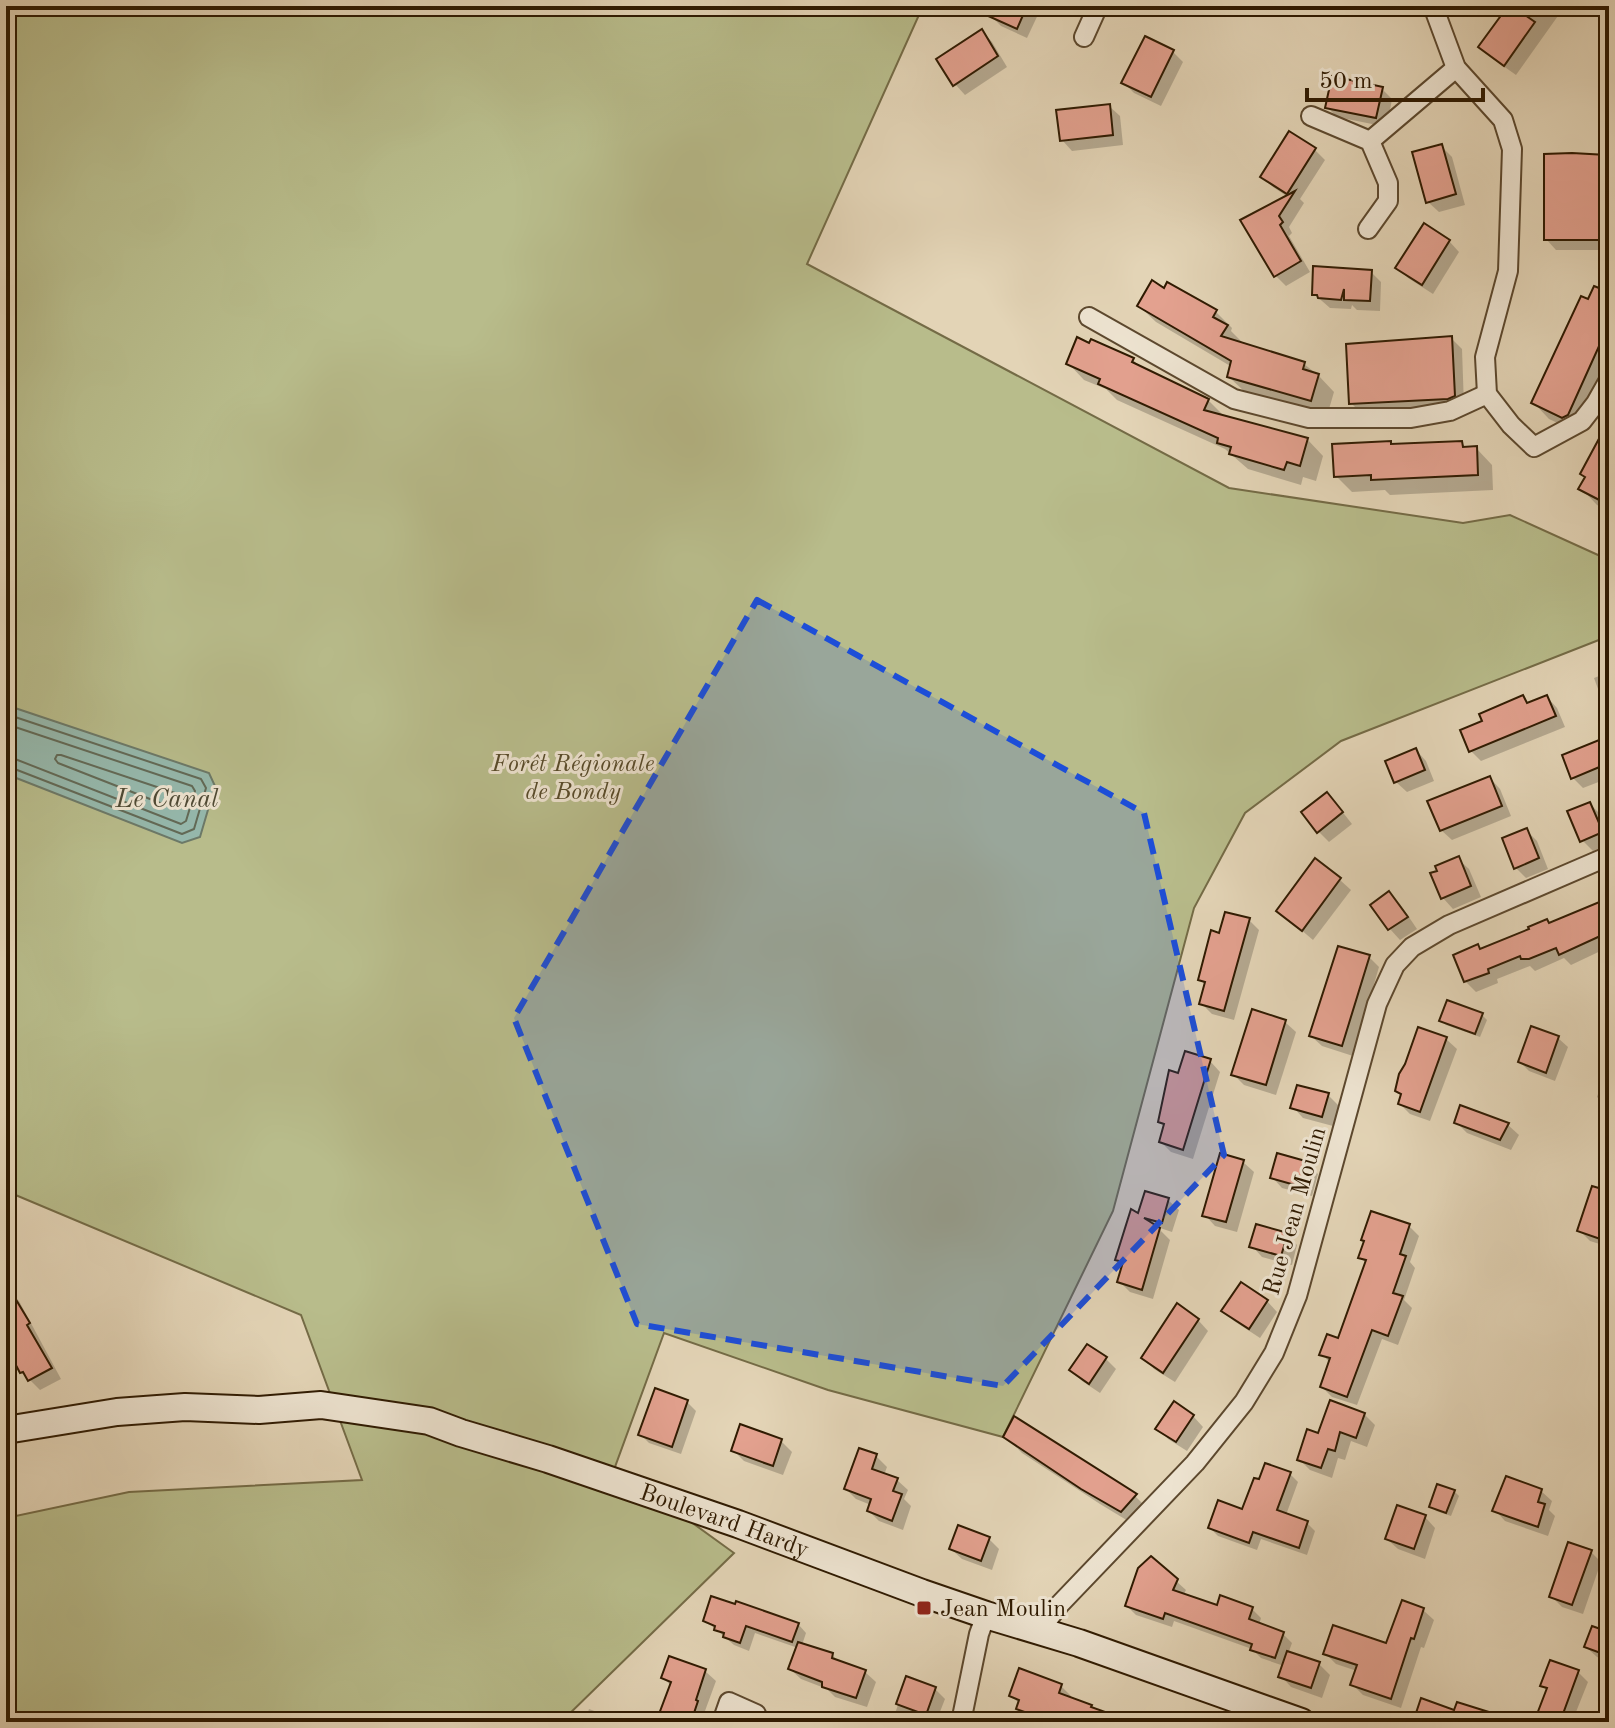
<svg xmlns="http://www.w3.org/2000/svg" width="1615" height="1728" font-family="'Old Standard TT',serif">
<rect width="100%" height="100%" fill="#e3d4b6"/>
<filter id="stains"><feTurbulence type="fractalNoise" baseFrequency=".0025" numOctaves="4"/><feColorMatrix values="0 0 0 0 .2 0 0 0 0 .09 0 0 0 0 .02 0 0 0 .5 -.17"/></filter>
<radialGradient id="worn" r=".72"><stop offset=".6" stop-color="#630" stop-opacity="0"/><stop offset="1" stop-color="#630" stop-opacity=".3"/></radialGradient>
<path fill="#b8bc8b" stroke="#746b46" stroke-width="2" d="M 6,6 L 923,6 L 807,264 L 1229,488 L 1463,523 L 1510,515 L 1609,560 L 1609,636 L 1341,741 L 1245,813 L 1194,908 L 1113,1211 L 1003,1437 L 828,1390 L 664,1333 L 615,1467 L 734,1553 L 561,1722 L 6,1722 L 6,1518 L 129,1492 L 362,1480 L 301,1315 L 6,1191 Z"/>
<path fill="#95b8ac" stroke="#6c7968" stroke-width="2" d="M 6,705 L 209,773 L 215,786 L 200,837 L 182,843 L 6,774 Z"/>
<g fill="#0003">
<path d="M 995,6 L 1042,6 L 1027,38 L 1001,26 L 991,16 Z"/>
<path d="M 1516,6 L 1565,6 L 1516,75 L 1492,58 L 1481,47 L 1515,10 Z"/>
<path d="M 982,31 L 992,42 L 1007,67 L 965,95 L 955,84 Z"/>
<path d="M 1172,51 L 1183,62 L 1161,106 L 1134,93 L 1124,83 Z"/>
<path d="M 1382,89 L 1392,99 L 1387,127 L 1337,117 L 1327,107 Z"/>
<path d="M 1109,106 L 1120,116 L 1123,145 L 1072,151 L 1062,140 Z"/>
<path d="M 1289,134 L 1315,150 L 1325,160 L 1300,199 L 1304,203 L 1289,227 L 1292,233 L 1289,236 L 1310,272 L 1286,286 L 1276,276 L 1243,221 L 1288,197 L 1273,187 L 1263,176 Z"/>
<path d="M 1441,146 L 1452,157 L 1465,205 L 1439,212 L 1428,202 Z"/>
<path d="M 1606,157 L 1609,160 L 1609,250 L 1556,250 L 1546,239 Z"/>
<path d="M 1449,241 L 1459,252 L 1433,294 L 1408,278 L 1398,267 Z"/>
<path d="M 1371,272 L 1381,282 L 1380,311 L 1357,310 L 1352,305 L 1351,309 L 1330,308 L 1314,294 Z"/>
<path d="M 1609,295 L 1609,374 L 1583,431 L 1579,433 L 1549,419 L 1534,403 L 1589,302 Z"/>
<path d="M 1139,306 L 1216,312 L 1232,328 L 1231,331 L 1243,343 L 1242,345 L 1304,364 L 1318,375 L 1334,392 L 1327,416 L 1246,393 L 1229,377 L 1232,367 L 1156,322 Z"/>
<path d="M 1451,338 L 1462,349 L 1464,406 L 1362,414 L 1351,403 Z"/>
<path d="M 1133,360 L 1143,369 L 1208,400 L 1225,417 L 1307,439 L 1323,456 L 1316,481 L 1303,477 L 1301,485 L 1248,469 L 1225,449 L 1117,400 L 1106,389 L 1084,380 L 1068,363 Z"/>
<path d="M 1609,436 L 1609,511 L 1597,505 L 1581,488 Z"/>
<path d="M 1390,443 L 1394,446 L 1462,443 L 1467,449 L 1476,448 L 1492,465 L 1493,490 L 1390,495 L 1385,490 L 1352,492 L 1336,476 Z"/>
<path d="M 1609,672 L 1609,706 L 1601,697 L 1594,678 Z"/>
<path d="M 1547,697 L 1557,708 L 1565,727 L 1481,761 L 1471,751 L 1484,722 L 1523,698 L 1529,704 Z"/>
<path d="M 1609,738 L 1609,778 L 1583,788 L 1573,778 Z"/>
<path d="M 1416,750 L 1426,761 L 1434,781 L 1407,792 L 1396,782 Z"/>
<path d="M 1490,778 L 1500,789 L 1511,816 L 1452,840 L 1441,830 Z"/>
<path d="M 1590,804 L 1600,814 L 1609,835 L 1609,844 L 1593,851 L 1582,840 Z"/>
<path d="M 1337,805 L 1352,824 L 1329,842 L 1318,831 Z"/>
<path d="M 1526,830 L 1537,841 L 1548,869 L 1526,878 L 1516,868 Z"/>
<path d="M 1458,859 L 1469,869 L 1481,897 L 1453,909 L 1443,898 L 1440,872 Z"/>
<path d="M 1315,861 L 1340,880 L 1351,890 L 1313,940 L 1279,911 Z"/>
<path d="M 1609,893 L 1609,947 L 1571,965 L 1564,958 L 1535,971 L 1530,966 L 1497,979 L 1498,983 L 1476,992 L 1465,981 L 1478,947 L 1482,950 L 1550,924 L 1604,902 L 1601,896 Z"/>
<path d="M 1389,894 L 1400,904 L 1417,929 L 1400,940 L 1390,929 L 1373,905 Z"/>
<path d="M 1249,920 L 1259,930 L 1234,1020 L 1212,1014 L 1201,1003 L 1206,985 L 1200,979 L 1221,935 Z"/>
<path d="M 1369,957 L 1379,967 L 1353,1056 L 1322,1046 L 1311,1036 Z"/>
<path d="M 1482,1015 L 1487,1020 L 1480,1037 L 1446,1025 L 1441,1020 Z"/>
<path d="M 1285,1022 L 1296,1032 L 1276,1095 L 1244,1085 L 1233,1074 Z"/>
<path d="M 1420,1030 L 1446,1039 L 1457,1049 L 1430,1121 L 1410,1114 L 1400,1104 L 1402,1096 L 1397,1090 Z"/>
<path d="M 1558,1038 L 1568,1047 L 1555,1081 L 1529,1071 L 1520,1062 Z"/>
<path d="M 1210,1061 L 1220,1072 L 1193,1159 L 1171,1152 L 1161,1142 L 1166,1127 L 1160,1121 L 1180,1075 Z"/>
<path d="M 1609,1062 L 1609,1108 L 1597,1097 Z"/>
<path d="M 1328,1095 L 1339,1106 L 1333,1126 L 1303,1118 L 1293,1107 Z"/>
<path d="M 1462,1107 L 1508,1125 L 1519,1135 L 1511,1150 L 1467,1133 L 1456,1122 Z"/>
<path d="M 1243,1162 L 1254,1172 L 1237,1232 L 1215,1226 L 1205,1215 Z"/>
<path d="M 1308,1164 L 1318,1174 L 1312,1196 L 1282,1188 L 1272,1177 Z"/>
<path d="M 1609,1194 L 1609,1247 L 1590,1241 L 1579,1230 Z"/>
<path d="M 1168,1200 L 1179,1210 L 1172,1232 L 1157,1227 L 1170,1240 L 1153,1299 L 1130,1292 L 1120,1282 L 1124,1266 L 1117,1259 L 1139,1217 Z"/>
<path d="M 1409,1226 L 1419,1236 L 1410,1262 L 1415,1268 L 1404,1300 L 1412,1308 L 1398,1345 L 1382,1339 L 1357,1405 L 1332,1397 L 1322,1387 L 1330,1363 L 1322,1354 L 1340,1340 L 1367,1264 L 1360,1257 Z"/>
<path d="M 1287,1235 L 1297,1245 L 1292,1265 L 1262,1257 L 1252,1246 Z"/>
<path d="M 9,1291 L 19,1301 L 61,1379 L 40,1390 L 22,1372 L 6,1344 L 6,1293 Z"/>
<path d="M 1267,1301 L 1277,1312 L 1260,1338 L 1234,1321 L 1224,1311 Z"/>
<path d="M 1198,1320 L 1208,1331 L 1175,1382 L 1154,1369 L 1144,1358 Z"/>
<path d="M 1106,1359 L 1116,1369 L 1100,1393 L 1082,1381 L 1071,1370 Z"/>
<path d="M 687,1402 L 696,1411 L 681,1454 L 649,1443 L 641,1435 Z"/>
<path d="M 1364,1414 L 1375,1425 L 1367,1447 L 1351,1441 L 1345,1460 L 1338,1458 L 1332,1478 L 1310,1470 L 1299,1459 L 1320,1436 Z"/>
<path d="M 1193,1416 L 1203,1427 L 1187,1451 L 1168,1439 L 1158,1428 Z"/>
<path d="M 1015,1419 L 1135,1496 L 1151,1512 L 1138,1527 L 1100,1504 L 1022,1453 L 1005,1436 Z"/>
<path d="M 781,1441 L 792,1452 L 783,1475 L 744,1461 L 733,1450 Z"/>
<path d="M 860,1450 L 876,1456 L 887,1467 L 884,1475 L 897,1480 L 908,1490 L 904,1499 L 911,1506 L 903,1530 L 879,1521 L 869,1511 L 871,1505 L 856,1499 L 846,1489 Z"/>
<path d="M 1290,1474 L 1298,1482 L 1286,1515 L 1307,1523 L 1315,1531 L 1307,1555 L 1261,1539 L 1257,1550 L 1218,1536 L 1210,1528 L 1244,1512 Z"/>
<path d="M 1454,1491 L 1459,1496 L 1451,1516 L 1436,1511 L 1432,1506 Z"/>
<path d="M 1541,1491 L 1552,1501 L 1549,1510 L 1555,1516 L 1548,1536 L 1505,1521 L 1495,1510 Z"/>
<path d="M 1425,1517 L 1435,1528 L 1425,1559 L 1398,1549 L 1387,1539 Z"/>
<path d="M 989,1539 L 999,1549 L 992,1570 L 962,1559 L 951,1549 Z"/>
<path d="M 1591,1552 L 1601,1562 L 1583,1614 L 1562,1607 L 1551,1596 Z"/>
<path d="M 1176,1581 L 1186,1590 L 1183,1596 L 1218,1607 L 1252,1609 L 1261,1618 L 1259,1625 L 1283,1634 L 1292,1643 L 1288,1654 L 1319,1664 L 1330,1675 L 1322,1698 L 1291,1687 L 1281,1676 L 1284,1666 L 1261,1658 L 1252,1649 L 1174,1621 L 1172,1627 L 1136,1615 L 1127,1606 Z"/>
<path d="M 1404,1603 L 1423,1610 L 1434,1620 L 1424,1648 L 1421,1647 L 1401,1708 L 1363,1695 L 1353,1685 L 1357,1671 L 1336,1664 L 1325,1653 L 1387,1646 Z"/>
<path d="M 705,1620 L 798,1624 L 806,1633 L 802,1645 L 832,1655 L 841,1664 L 865,1672 L 876,1682 L 867,1707 L 835,1697 L 827,1689 L 801,1679 L 790,1669 L 798,1648 L 755,1633 L 749,1651 L 734,1645 Z"/>
<path d="M 1609,1635 L 1609,1662 L 1597,1657 L 1586,1647 Z"/>
<path d="M 705,1671 L 716,1681 L 705,1711 L 708,1713 L 705,1722 L 658,1722 L 671,1686 L 663,1677 Z"/>
<path d="M 1578,1672 L 1588,1682 L 1572,1722 L 1537,1722 L 1548,1691 L 1543,1685 Z"/>
<path d="M 907,1679 L 935,1689 L 945,1699 L 936,1722 L 892,1722 Z"/>
<path d="M 1061,1686 L 1071,1696 L 1071,1699 L 1125,1722 L 1037,1722 L 1028,1719 L 1018,1709 L 1020,1704 L 1011,1696 Z"/>
<path d="M 589,1709 L 625,1722 L 585,1722 Z"/>
<path d="M 1455,1713 L 1506,1720 L 1508,1716 L 1525,1722 L 1416,1722 Z"/>
</g>
<g fill="none" stroke-linecap="round" stroke-linejoin="round">
<g stroke="#626956" stroke-width="2">
<path d="M 6,714 L 201,779 L 206,788 L 194,829 L 182,834 L 12,768 L 6,768"/>
<path d="M 6,724 L 192,786 L 195,791 L 186,821 L 181,824 L 15,759 L 6,758"/>
<path d="M 57,755 L 61,755 L 178,794 L 180,798 L 178,805 L 173,808 L 58,763 L 55,759 Z"/>
</g>
</g>
<g fill="#e3a18f" stroke="#2f1a01" stroke-width="2">
<path d="M 966,6 L 1027,6 L 1017,29 Z"/>
<path d="M 1508,6 L 1512,6 L 1535,22 L 1504,66 L 1478,47 Z"/>
<path d="M 982,29 L 998,56 L 953,86 L 936,59 Z"/>
<path d="M 1145,36 L 1174,50 L 1151,97 L 1121,83 Z"/>
<path d="M 1332,76 L 1383,87 L 1376,118 L 1325,108 Z"/>
<path d="M 1110,104 L 1113,135 L 1060,141 L 1056,110 Z"/>
<path d="M 1289,131 L 1316,148 L 1287,194 L 1260,177 Z"/>
<path d="M 1442,144 L 1456,194 L 1426,203 L 1412,152 Z"/>
<path d="M 1572,153 L 1607,155 L 1606,240 L 1544,240 L 1544,154 Z"/>
<path d="M 1295,191 L 1279,216 L 1283,222 L 1280,225 L 1301,261 L 1274,277 L 1240,220 Z"/>
<path d="M 1424,223 L 1450,240 L 1422,285 L 1395,268 Z"/>
<path d="M 1313,266 L 1372,270 L 1370,301 L 1344,300 L 1344,289 L 1341,300 L 1318,298 L 1317,295 L 1312,295 Z"/>
<path d="M 1152,280 L 1164,288 L 1167,282 L 1217,310 L 1213,317 L 1228,325 L 1221,336 L 1305,362 L 1303,369 L 1319,374 L 1311,401 L 1227,377 L 1231,361 L 1137,306 Z"/>
<path d="M 1594,286 L 1609,292 L 1609,324 L 1568,415 L 1562,418 L 1531,403 L 1581,296 L 1588,299 Z"/>
<path d="M 1452,336 L 1455,396 L 1448,399 L 1349,404 L 1346,344 Z"/>
<path d="M 1077,337 L 1089,343 L 1091,339 L 1134,358 L 1132,362 L 1209,399 L 1204,410 L 1308,438 L 1300,466 L 1287,462 L 1284,470 L 1229,454 L 1231,447 L 1217,443 L 1218,438 L 1098,384 L 1100,379 L 1066,364 Z"/>
<path d="M 1609,420 L 1609,505 L 1578,489 L 1585,477 L 1580,474 Z"/>
<path d="M 1391,441 L 1391,444 L 1462,441 L 1463,447 L 1477,446 L 1478,475 L 1371,480 L 1371,475 L 1334,477 L 1332,444 Z"/>
<path d="M 1523,695 L 1527,703 L 1547,695 L 1556,716 L 1469,752 L 1460,730 L 1482,721 L 1479,714 Z"/>
<path d="M 1609,736 L 1609,763 L 1571,779 L 1562,755 Z"/>
<path d="M 1416,748 L 1425,770 L 1394,783 L 1385,761 Z"/>
<path d="M 1490,776 L 1502,806 L 1440,831 L 1427,801 Z"/>
<path d="M 1327,792 L 1343,812 L 1317,833 L 1301,812 Z"/>
<path d="M 1590,802 L 1603,832 L 1580,842 L 1567,811 Z"/>
<path d="M 1527,828 L 1539,858 L 1514,869 L 1502,838 Z"/>
<path d="M 1459,856 L 1471,886 L 1441,899 L 1430,873 L 1437,871 L 1435,866 Z"/>
<path d="M 1315,858 L 1341,878 L 1302,931 L 1276,911 Z"/>
<path d="M 1389,891 L 1408,917 L 1388,930 L 1370,905 Z"/>
<path d="M 1609,898 L 1609,932 L 1559,955 L 1556,948 L 1529,959 L 1521,959 L 1520,956 L 1488,969 L 1489,973 L 1464,982 L 1453,955 L 1478,944 L 1480,949 L 1529,929 L 1528,927 L 1547,919 L 1549,923 Z"/>
<path d="M 1225,912 L 1250,918 L 1224,1011 L 1199,1004 L 1205,982 L 1198,980 L 1211,930 L 1219,933 Z"/>
<path d="M 1338,946 L 1370,955 L 1342,1046 L 1309,1036 Z"/>
<path d="M 1447,1000 L 1483,1013 L 1475,1034 L 1439,1021 Z"/>
<path d="M 1252,1009 L 1286,1020 L 1266,1085 L 1231,1075 Z"/>
<path d="M 1531,1026 L 1559,1036 L 1546,1073 L 1518,1062 Z"/>
<path d="M 1418,1027 L 1447,1037 L 1420,1112 L 1398,1104 L 1401,1094 L 1395,1091 L 1399,1074 L 1405,1064 Z"/>
<path d="M 1185,1051 L 1211,1059 L 1183,1150 L 1159,1142 L 1164,1124 L 1158,1122 L 1169,1070 L 1178,1073 Z"/>
<path d="M 1297,1085 L 1329,1093 L 1322,1117 L 1290,1108 Z"/>
<path d="M 1460,1105 L 1509,1123 L 1500,1140 L 1454,1123 Z"/>
<path d="M 1220,1153 L 1244,1160 L 1226,1222 L 1202,1216 Z"/>
<path d="M 1277,1153 L 1309,1162 L 1302,1187 L 1270,1178 Z"/>
<path d="M 1592,1186 L 1609,1191 L 1609,1242 L 1577,1231 Z"/>
<path d="M 1145,1191 L 1169,1198 L 1162,1223 L 1144,1218 L 1160,1228 L 1142,1290 L 1117,1282 L 1123,1262 L 1115,1260 L 1131,1209 L 1138,1213 Z"/>
<path d="M 1371,1211 L 1410,1224 L 1400,1254 L 1406,1256 L 1393,1293 L 1403,1296 L 1388,1336 L 1372,1330 L 1347,1397 L 1320,1387 L 1330,1358 L 1319,1355 L 1327,1334 L 1338,1338 L 1366,1260 L 1358,1258 L 1364,1241 L 1361,1240 Z"/>
<path d="M 1256,1224 L 1288,1233 L 1281,1256 L 1249,1247 Z"/>
<path d="M 1241,1282 L 1268,1300 L 1249,1329 L 1221,1311 Z"/>
<path d="M 6,1283 L 30,1323 L 27,1325 L 52,1368 L 28,1381 L 23,1372 L 20,1373 L 6,1346 Z"/>
<path d="M 1177,1303 L 1199,1319 L 1163,1373 L 1141,1358 Z"/>
<path d="M 1087,1344 L 1107,1357 L 1089,1384 L 1069,1370 Z"/>
<path d="M 655,1388 L 688,1400 L 672,1447 L 638,1435 Z"/>
<path d="M 1330,1400 L 1365,1413 L 1356,1438 L 1340,1432 L 1335,1451 L 1328,1449 L 1321,1468 L 1297,1460 L 1307,1429 L 1318,1433 Z"/>
<path d="M 1174,1401 L 1194,1415 L 1176,1442 L 1155,1429 Z"/>
<path d="M 1014,1416 L 1137,1494 L 1121,1512 L 1081,1489 L 1003,1437 Z"/>
<path d="M 740,1424 L 782,1439 L 773,1466 L 731,1451 Z"/>
<path d="M 859,1448 L 877,1454 L 872,1469 L 898,1478 L 893,1491 L 902,1494 L 892,1521 L 867,1511 L 871,1499 L 844,1489 Z"/>
<path d="M 1265,1463 L 1291,1472 L 1277,1510 L 1308,1521 L 1299,1548 L 1253,1532 L 1249,1543 L 1208,1528 L 1218,1500 L 1242,1509 L 1254,1478 L 1259,1479 Z"/>
<path d="M 1506,1476 L 1542,1489 L 1538,1502 L 1545,1504 L 1538,1527 L 1492,1511 Z"/>
<path d="M 1437,1484 L 1455,1490 L 1446,1513 L 1429,1507 Z"/>
<path d="M 1397,1505 L 1426,1515 L 1414,1549 L 1385,1539 Z"/>
<path d="M 958,1525 L 990,1537 L 981,1561 L 949,1549 Z"/>
<path d="M 1568,1542 L 1592,1550 L 1572,1605 L 1549,1597 Z"/>
<path d="M 1151,1556 L 1178,1579 L 1173,1590 L 1217,1605 L 1220,1595 L 1253,1607 L 1249,1619 L 1284,1632 L 1275,1658 L 1250,1650 L 1252,1644 L 1165,1613 L 1163,1619 L 1125,1606 L 1138,1568 Z"/>
<path d="M 711,1596 L 735,1604 L 736,1601 L 799,1623 L 792,1642 L 746,1626 L 740,1643 L 723,1637 L 724,1633 L 714,1630 L 715,1626 L 703,1621 Z"/>
<path d="M 1402,1600 L 1424,1608 L 1414,1639 L 1411,1638 L 1391,1699 L 1350,1685 L 1357,1665 L 1323,1654 L 1333,1625 L 1386,1643 Z"/>
<path d="M 1592,1626 L 1609,1632 L 1609,1656 L 1584,1647 Z"/>
<path d="M 798,1642 L 833,1653 L 832,1658 L 866,1670 L 856,1698 L 822,1687 L 822,1682 L 788,1669 Z"/>
<path d="M 1287,1651 L 1320,1662 L 1311,1688 L 1278,1677 Z"/>
<path d="M 669,1656 L 706,1669 L 696,1700 L 698,1701 L 691,1722 L 656,1722 L 671,1682 L 661,1678 Z"/>
<path d="M 1550,1660 L 1579,1670 L 1560,1722 L 1534,1722 L 1547,1688 L 1540,1686 Z"/>
<path d="M 1019,1668 L 1062,1684 L 1059,1693 L 1092,1705 L 1091,1707 L 1125,1719 L 1124,1722 L 1053,1722 L 1016,1709 L 1019,1700 L 1009,1696 Z"/>
<path d="M 906,1676 L 936,1687 L 926,1715 L 896,1704 Z"/>
<path d="M 1421,1698 L 1454,1710 L 1457,1702 L 1508,1718 L 1507,1722 L 1413,1722 Z"/>
</g>
<g fill="none" stroke-linecap="round" stroke-linejoin="round">
<g stroke="#5c482e" stroke-width="22">
<g id="street">
<path d="M 1433,6 L 1456,68 L 1503,120 L 1512,149 L 1508,271 L 1485,357 L 1487,394 L 1511,425 L 1534,447 L 1582,421 L 1596,403 L 1609,380"/>
<path d="M 1084,37 L 1097,8 L 1101,6"/>
<path d="M 1311,116 L 1370,141 L 1388,183 L 1388,201 L 1368,229"/>
<path d="M 1370,141 L 1456,68"/>
<path d="M 1089,317 L 1234,399 L 1309,418 L 1411,418 L 1450,411 L 1487,394"/>
<path d="M 1039,1631 L 1059,1605 L 1195,1463 L 1244,1402 L 1274,1353 L 1297,1296 L 1377,1004 L 1395,965 L 1412,947 L 1449,925 L 1609,856"/>
<path d="M 722,1722 L 729,1702 L 756,1714"/>
<path d="M 961,1722 L 979,1634 L 986,1615"/>
</g>
</g>
<g stroke="#2f1a01" stroke-width="30">
<g id="secondary">
<path id="s1" d="M 6,1430 L 117,1412 L 185,1407 L 259,1410 L 321,1405 L 429,1421 L 461,1433 L 548,1459 L 738,1524 L 922,1593 L 986,1615 L 1079,1643 L 1301,1722"/>
</g>
</g>
<use href="#street" stroke="#ede3d0" stroke-width="18"/>
<use href="#secondary" stroke="#ede3d0" stroke-width="26"/>
</g>
<path fill="#1d4ed8" fill-opacity="0.2" stroke="#1d4ed8" stroke-width="6" stroke-dasharray="16 10" stroke-linejoin="round" d="M 757,600 L 1144,813 L 1224,1155 L 1003,1386 L 637,1324 L 514,1018 Z"/>
<rect fill="#8f2418" stroke="#ede3d0" stroke-width="3" x="916" y="1600" width="16" height="16" rx="4"/>
<g text-anchor="middle" stroke-width="6" stroke-linejoin="round" paint-order="stroke">
<g font-size="24" font-style="italic" fill="#584b2a" stroke="#ede3d0">
<text x="573" y="771">Forêt Régionale<tspan x="573" dy="28">de Bondy</tspan></text>
</g>
<g font-size="24" fill="#2f1a01" stroke="#ede3d0">
<text transform="translate(1294 1211) rotate(-74)" y="8">Rue Jean Moulin</text>
<text dy="8" stroke="none"><textPath href="#s1" startOffset="738">Boulevard Hardy</textPath></text>
</g>
<g font-size="24" fill="#2f1a01" stroke="#ede3d0" text-anchor="start">
<text x="940" y="1616">Jean Moulin</text>
</g>
<g font-size="26" font-style="italic" fill="#4e4934" stroke="#ede3d0">
<text x="167" y="807">Le Canal</text>
</g>
</g>
<rect width="1615" height="1728" fill="none" stroke="#e3d4b6" stroke-width="32"/>
<rect x="8" y="8" width="1599" height="1712" fill="none" stroke="#2f1a01" stroke-width="4"/>
<rect x="16" y="16" width="1583" height="1696" fill="none" stroke="#2f1a01" stroke-width="2"/>
<path d="M1307 88v12h176v-12" fill="none" stroke="#2f1a01" stroke-width="4"/>
<text x="1319" y="88" font-size="24" fill="#2f1a01" stroke="#ede3d0" stroke-width="6" paint-order="stroke">50 m</text>
<rect width="100%" height="100%" filter="url(#stains)"/>
<rect width="100%" height="100%" fill="url(#worn)"/>
</svg>
